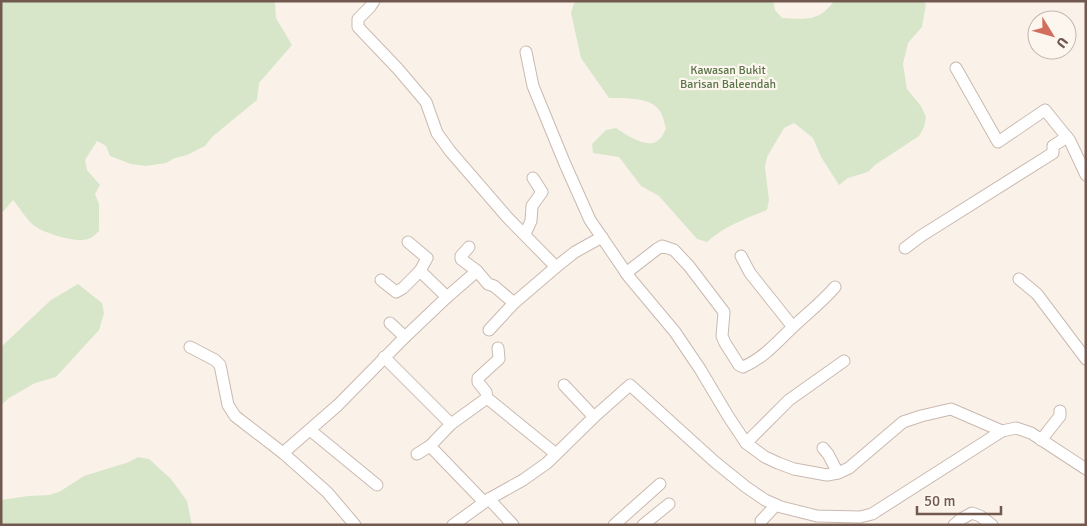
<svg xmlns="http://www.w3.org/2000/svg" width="1087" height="526" font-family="Signika,sans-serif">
<rect width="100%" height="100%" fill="#faf2e9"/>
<g fill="#d7e6c9">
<path d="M 1,1 L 275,1 L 276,18 L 292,45 L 259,83 L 257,100 L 212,137 L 205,146 L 187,155 L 175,158 L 166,163 L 146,166 L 131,164 L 110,156 L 106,146 L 97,141 L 85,160 L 87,170 L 100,185 L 95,194 L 99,204 L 99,231 C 94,236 90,240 82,240 C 71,241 45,233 36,227 C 27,221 20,208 13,200 L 1,214 Z"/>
<path d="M 579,1 L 773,1 L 775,10 L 782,18 C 805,19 819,22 834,1 L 922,1 L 926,4 L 922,27 L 908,43 L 903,64 L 907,89 L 921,106 L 926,117 L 924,127 L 919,136 L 875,165 L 868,172 L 848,178 L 839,185 L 821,157 L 813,138 L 794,123 L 784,128 L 767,157 L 765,167 L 769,200 L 767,210 C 746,218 723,227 707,242 L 697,239 L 659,196 L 641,186 L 619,157 L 593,153 L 592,144 L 606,130 L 616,128 C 625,134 641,145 653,143 C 660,141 664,134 666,128 C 664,123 663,114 659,110 C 649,96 624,99 609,98 L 581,58 L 571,13 L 574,3 Z"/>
<path d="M 78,284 L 102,303 L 104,313 L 99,330 L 56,377 L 35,383 L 9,398 L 1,405 L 1,347 L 51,300 Z"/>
<path d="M 138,457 L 149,459 L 171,479 L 187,501 L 192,525 L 1,525 L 1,500 L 28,496 L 49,495 L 59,492 L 84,476 L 129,462 Z"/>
</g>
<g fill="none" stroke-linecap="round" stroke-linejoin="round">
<g stroke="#cab9b0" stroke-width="13">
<g id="minor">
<path d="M 374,1 L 370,7 L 358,19 L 358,27 L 398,69 L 426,102 L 437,133 L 450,151 L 507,217 L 556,267 L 575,252 L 602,237"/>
<path d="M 526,52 L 533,86 L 565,164 L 590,220 L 629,277 L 675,332 L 700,369 L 728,416 L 746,443 L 765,457 L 778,463 L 794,469 L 827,475 L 838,473 L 849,468 L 903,422 L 921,416 L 951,409 L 1002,431"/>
<path d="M 956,68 L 998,142 L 1045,110 L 1070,141 L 1086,175"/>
<path d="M 525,234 L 531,221 L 532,206 L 542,192 L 533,178"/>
<path d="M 408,242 L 427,258 L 420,271"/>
<path d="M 469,247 L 461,256 L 461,259 L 477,271 L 488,284 L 494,286 L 514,303"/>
<path d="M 905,248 L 921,236 L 1053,153 L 1053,146 L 1067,137"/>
<path d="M 741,256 L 750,273 L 793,327"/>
<path d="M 626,273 L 657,249 L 662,246 L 674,250 L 689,266 L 724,312 L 722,336 L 725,343 L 739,365 L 743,367 C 764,358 778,341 795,325 C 809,312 823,301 835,287"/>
<path d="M 1019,279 L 1037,294 L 1086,359"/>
<path d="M 447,297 L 477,271"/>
<path d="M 390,323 L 405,337"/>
<path d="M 489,330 L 514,303 L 556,267"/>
<path d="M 190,347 L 215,360 L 220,365 L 228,405 L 235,416 L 283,453 L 327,492 L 355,525"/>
<path d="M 384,357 L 451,424 L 430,446 L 417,454"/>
<path d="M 564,385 L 594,417"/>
<path d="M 487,398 L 486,392 L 478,382 L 478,378 L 499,359 L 498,348"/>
<path d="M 451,424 L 487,398 L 556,454"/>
<path d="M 310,430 L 377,485"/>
<path d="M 1041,440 L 1060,416 L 1060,411"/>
<path d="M 746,443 L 789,400 L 844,361"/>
<path d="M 430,446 L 484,502"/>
<path d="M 823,448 L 828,454 L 838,473"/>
<path d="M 283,453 L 338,405 L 405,337 L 447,297 L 420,271 L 403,288 L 396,292 L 381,280"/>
<path d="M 489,499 L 513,525"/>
<path d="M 761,521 L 776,505"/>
<path d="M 453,525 L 489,499 L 523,480 L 547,463 L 594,417 L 630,385 L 715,462 L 746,487 L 765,500 L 781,507 L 817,516 L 860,517 L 872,514 L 1002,431 L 1016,428 L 1031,433 L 1086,469"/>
<path d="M 614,525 L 660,484"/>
<path d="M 643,525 L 669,504"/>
<path d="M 954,525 L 961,519 L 972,513 L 980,516 L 992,525"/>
</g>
</g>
<use href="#minor" stroke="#fff" stroke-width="11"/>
</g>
<g text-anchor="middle" stroke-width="4.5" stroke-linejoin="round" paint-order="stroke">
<g font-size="12" fill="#5a754a" stroke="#fdf6ef">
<text x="728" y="74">Kawasan Bukit<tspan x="728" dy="14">Barisan Baleendah</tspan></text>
</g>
</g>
<rect width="1087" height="526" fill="none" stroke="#715950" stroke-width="5"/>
<g transform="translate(1052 35) rotate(127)"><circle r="24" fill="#fdf6ef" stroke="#c5b7af"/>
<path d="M0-4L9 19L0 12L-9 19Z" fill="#d36e5f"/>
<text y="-8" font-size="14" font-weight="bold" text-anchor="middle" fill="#715950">U</text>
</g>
<path d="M917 506v8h84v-8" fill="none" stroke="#715950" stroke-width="2.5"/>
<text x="924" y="506" font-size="15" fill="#715950" stroke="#fdf6ef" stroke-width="4" paint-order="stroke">50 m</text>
</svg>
